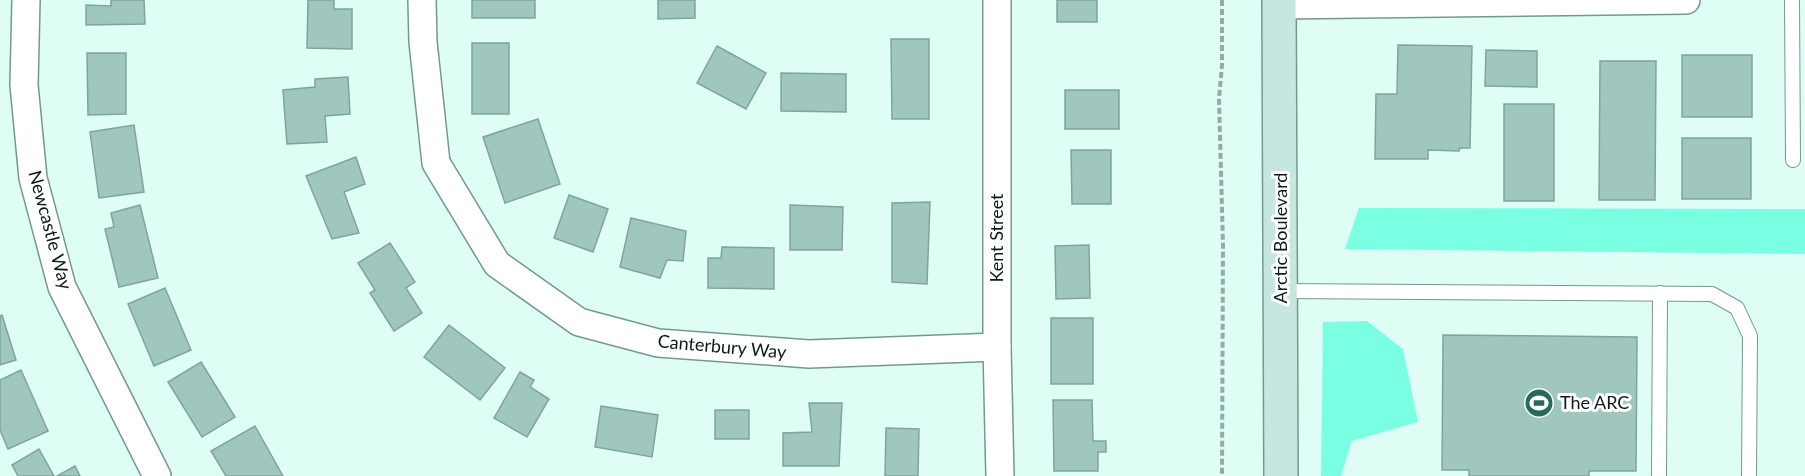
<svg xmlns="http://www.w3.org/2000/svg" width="1805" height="476" font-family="Lato,sans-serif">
<rect width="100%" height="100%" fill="#defef5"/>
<g fill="#7bffe3">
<path d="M 1359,208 L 1805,209 L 1805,254 L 1345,249 Z"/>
<path d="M 1367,321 L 1403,349 L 1418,422 L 1352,441 L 1341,476 L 1321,476 L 1323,322 Z"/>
</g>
<g fill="#a0c7bd" stroke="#7fa59b" stroke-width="1.5">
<path d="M 111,0 L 144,0 L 145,24 L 86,25 L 86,5 L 111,6 Z"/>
<path d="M 308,0 L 334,0 L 334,9 L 352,9 L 352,49 L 307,48 Z"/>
<rect x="472" y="0" width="63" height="18"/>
<path d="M 658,0 L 695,0 L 695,18 L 658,19 Z"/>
<rect x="1057" y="0" width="40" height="22"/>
<path d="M 891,39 L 929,39 L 929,119 L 892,119 Z"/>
<rect x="472" y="43" width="37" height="71"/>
<path d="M 1398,45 L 1472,46 L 1470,148 L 1460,148 L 1459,151 L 1428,150 L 1428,159 L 1375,159 L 1376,94 L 1397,94 Z"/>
<path d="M 717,46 L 766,73 L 746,109 L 697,83 Z"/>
<path d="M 1486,50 L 1537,51 L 1537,87 L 1485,86 Z"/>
<path d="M 87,53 L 126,53 L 126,114 L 88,115 Z"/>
<rect x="1682" y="55" width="70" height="62"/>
<path d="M 1600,61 L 1656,61 L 1655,200 L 1599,200 Z"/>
<path d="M 781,73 L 846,74 L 846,112 L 781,111 Z"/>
<path d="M 348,77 L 350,114 L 325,116 L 327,142 L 287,144 L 283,90 L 315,87 L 315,79 Z"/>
<rect x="1065" y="90" width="54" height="39"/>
<rect x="1504" y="104" width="50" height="97"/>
<path d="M 538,119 L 560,184 L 505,203 L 483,137 Z"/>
<path d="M 134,125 L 144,192 L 99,198 L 90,132 Z"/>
<rect x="1682" y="138" width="69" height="61"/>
<path d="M 1071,150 L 1111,150 L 1111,204 L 1072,204 Z"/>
<path d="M 356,157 L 365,184 L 344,192 L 359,233 L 332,239 L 306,176 Z"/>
<path d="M 569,195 L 608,209 L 593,252 L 554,238 Z"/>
<path d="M 930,202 L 927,284 L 892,282 L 892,203 Z"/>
<path d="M 140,205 L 158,278 L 119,287 L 105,229 L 114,227 L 111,213 Z"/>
<path d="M 790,205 L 843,207 L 842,250 L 790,250 Z"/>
<path d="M 631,218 L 686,231 L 683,261 L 667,260 L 660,278 L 620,267 Z"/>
<path d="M 390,243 L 415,282 L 406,288 L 422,313 L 394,331 L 370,293 L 375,290 L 358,263 Z"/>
<path d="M 1089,245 L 1090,298 L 1056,299 L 1055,246 Z"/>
<path d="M 722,247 L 774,248 L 774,289 L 708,288 L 708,258 L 721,258 Z"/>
<path d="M 165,288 L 191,350 L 154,366 L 128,304 Z"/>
<path d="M 2,315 L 16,360 L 0,365 L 0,316 Z"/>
<rect x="1051" y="318" width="42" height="66"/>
<path d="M 449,325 L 505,368 L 480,400 L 424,357 Z"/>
<path d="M 1443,335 L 1637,337 L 1636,471 L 1589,471 L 1589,476 L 1469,476 L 1469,470 L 1442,470 Z"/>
<path d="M 201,362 L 235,417 L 202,437 L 168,382 Z"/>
<path d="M 21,370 L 48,431 L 8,449 L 0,430 L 0,380 Z"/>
<path d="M 520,372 L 534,380 L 530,387 L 549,399 L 527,437 L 494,418 Z"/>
<path d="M 1053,400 L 1092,400 L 1093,441 L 1106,441 L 1106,452 L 1098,452 L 1098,471 L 1054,471 Z"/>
<path d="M 809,403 L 842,403 L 839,466 L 783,466 L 783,433 L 812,432 Z"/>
<path d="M 601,406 L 658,415 L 652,457 L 595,447 Z"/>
<rect x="715" y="410" width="34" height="29"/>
<path d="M 255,426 L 283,476 L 226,476 L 211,451 Z"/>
<path d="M 886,428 L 919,429 L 918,476 L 885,476 Z"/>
<path d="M 39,449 L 54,476 L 18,476 L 12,465 Z"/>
<path d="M 75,466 L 80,476 L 57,476 Z"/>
</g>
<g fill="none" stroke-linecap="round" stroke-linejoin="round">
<g stroke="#73998f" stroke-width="16">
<g id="lane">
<path d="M 1792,0 L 1793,160"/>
<path d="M 1281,291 L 1712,294 L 1737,308 L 1750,336 L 1749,476"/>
<path d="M 1659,476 L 1660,293"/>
</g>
</g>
<g stroke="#73998f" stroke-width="30">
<g id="street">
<path d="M 26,0 L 24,85 L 33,178 L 62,287 L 157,476"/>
<path d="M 422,0 L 423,42 L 436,163 L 497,264 L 579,322 L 658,343 L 809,354 L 997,347"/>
<path d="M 997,0 L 997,347 L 1000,476"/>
<path d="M 1279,5 L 1686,0"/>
</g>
</g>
<g stroke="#73998f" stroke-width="36">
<path id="secondary" d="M 1279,0 L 1281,476"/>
</g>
<path stroke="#92aca5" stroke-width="4" stroke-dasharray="6 3" stroke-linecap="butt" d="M 1222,0 L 1222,65 L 1219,99 L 1223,245 L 1222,476"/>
<use href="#lane" stroke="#fff" stroke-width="14"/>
<use href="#street" stroke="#fff" stroke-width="27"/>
<use href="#secondary" stroke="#c6e7e0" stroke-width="33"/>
</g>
<defs>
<g id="stadium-disc" transform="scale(1.5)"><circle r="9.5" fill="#24695b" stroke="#fff"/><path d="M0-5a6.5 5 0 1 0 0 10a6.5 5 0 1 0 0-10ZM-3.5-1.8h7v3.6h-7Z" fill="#fff"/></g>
</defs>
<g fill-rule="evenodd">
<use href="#stadium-disc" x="1539" y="403"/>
</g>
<g text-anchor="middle" stroke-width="6" stroke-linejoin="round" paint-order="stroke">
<g font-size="18" fill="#0b1a16" stroke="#fff">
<text transform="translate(50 230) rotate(75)" y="6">Newcastle Way</text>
<text transform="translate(997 238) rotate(-90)" y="6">Kent Street</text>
<text transform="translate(1281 238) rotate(-90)" y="6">Arctic Boulevard</text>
<text transform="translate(722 347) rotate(5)" y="6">Canterbury Way</text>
</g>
<g font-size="18" fill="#0b1a16" stroke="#fff" text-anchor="start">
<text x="1560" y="409">The ARC</text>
</g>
</g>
</svg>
